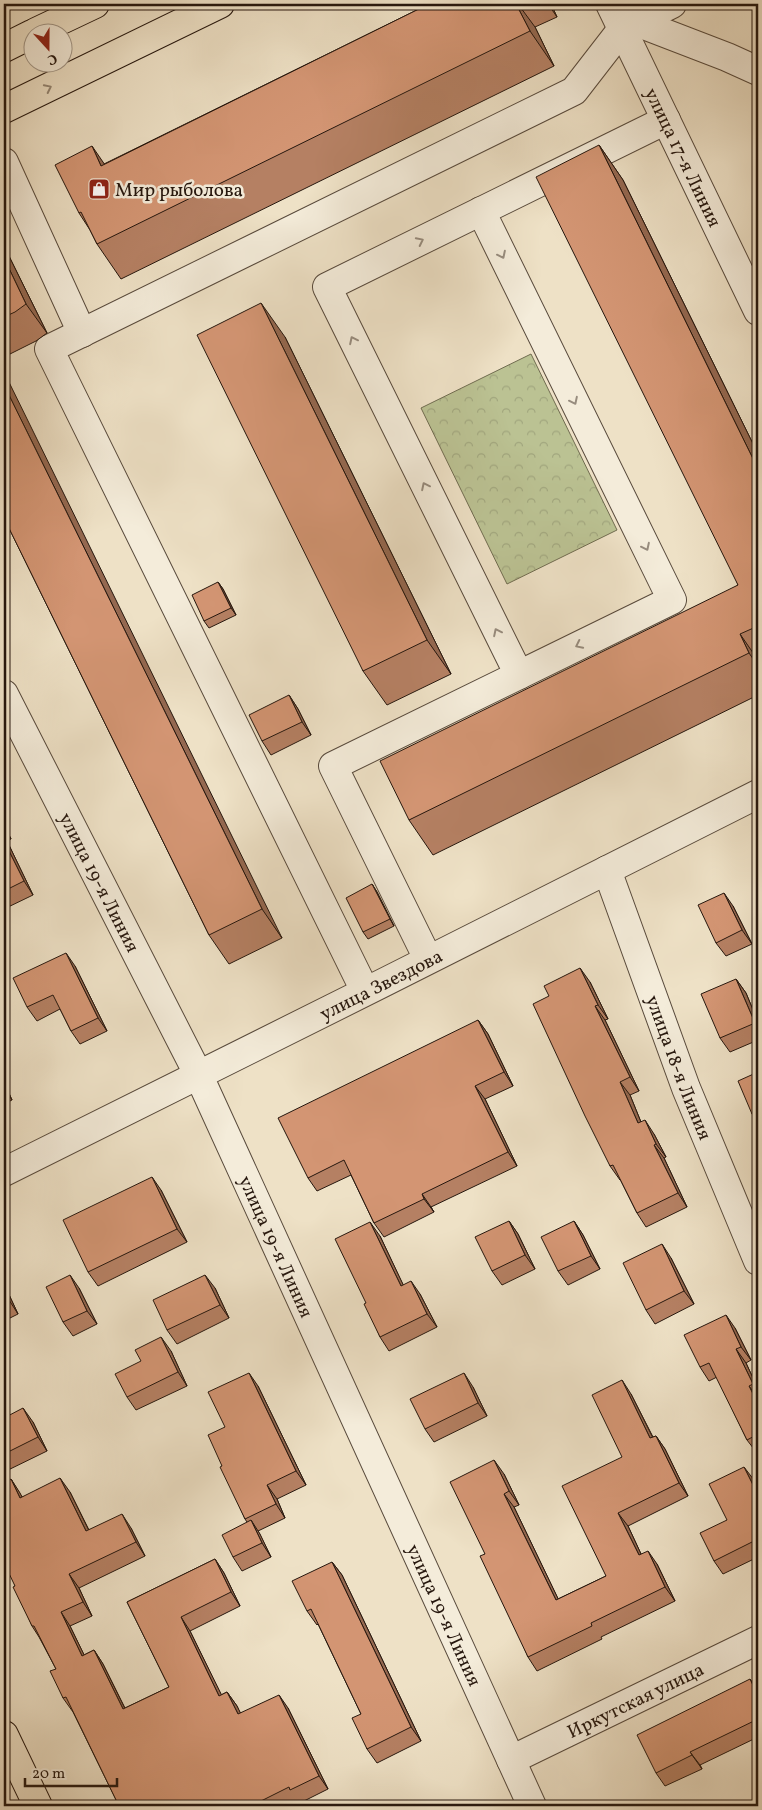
<svg xmlns="http://www.w3.org/2000/svg" width="762" height="1810" font-family="Vollkorn,serif">
<defs>
<pattern id="park-crowns" width="20" height="18" patternUnits="userSpaceOnUse" patternTransform="scale(1.25)"><rect width="20" height="18" fill="#bbc293"/><path d="M2 6a3 3 0 1 1 6 0M12 15a3 3 0 1 1 6 0" fill="none" stroke="#a1a67e"/></pattern>
</defs>
<rect width="100%" height="100%" fill="#eee1c6"/>
<filter id="stains"><feTurbulence type="fractalNoise" baseFrequency=".004" numOctaves="4"/><feColorMatrix values="0 0 0 0 .2 0 0 0 0 .09 0 0 0 0 .02 0 0 0 .5 -.17"/></filter>
<radialGradient id="worn" r=".72"><stop offset=".6" stop-color="#630" stop-opacity="0"/><stop offset="1" stop-color="#630" stop-opacity=".3"/></radialGradient>
<path fill="url(#park-crowns)" stroke="#706c50" d="M 531,354 L 617,530 L 507,584 L 421,408 Z"/>
<g fill="none" stroke-linecap="round" stroke-linejoin="round">
<g stroke="#584a3c" stroke-width="30">
<g id="minor">
<path id="s1" d="M 610,4 L 758,311"/>
<path d="M 636,22 L 727,57 L 758,71"/>
<path d="M 4,162 L 82,333"/>
<path d="M 519,675 L 327,287 L 666,120"/>
<path id="s2" d="M 4,694 L 199,1076 L 532,1806"/>
<path id="s3" d="M 607,870 L 686,1088 L 758,1261"/>
<path d="M 428,959 L 333,766 L 672,600 L 481,211"/>
<path d="M 365,991 L 49,349 L 574,91 L 622,29 L 672,4"/>
<path id="s4" d="M 4,1172 C 256,1048 507,920 758,794"/>
<path id="s5" d="M 511,1760 L 758,1640"/>
</g>
</g>
<g stroke="#26170e" stroke-width="30">
<g id="major">
<path d="M 36,32 L 95,4"/>
<path d="M 4,48 L 32,34"/>
<path d="M 4,109 L 220,4"/>
<path d="M 4,1735 L 38,1806"/>
</g>
</g>
<use href="#minor" stroke="#f4ecda" stroke-width="28"/>
<use href="#major" stroke="#eee1c6" stroke-width="28"/>
</g>
<g fill="#b58063" stroke="#26170e">
<path d="M 429,4 L 551,4 L 557,17 L 535,27 L 554,66 L 121,279 L 97,244 L 90,230 L 79,213 L 104,164 Z"/>
<path d="M 599,145 L 623,180 L 758,454 L 758,695 L 433,855 L 409,820 L 738,585 Z"/>
<path d="M 4,246 L 47,333 L 36,341 L 4,357 Z"/>
<path d="M 285,337 L 451,674 L 387,705 L 363,671 Z"/>
<path d="M 4,518 L 282,938 L 229,964 L 209,935 Z"/>
<path d="M 218,582 L 223,589 L 236,615 L 209,628 L 204,621 Z"/>
<path d="M 289,695 L 298,709 L 311,735 L 271,755 L 262,741 Z"/>
<path d="M 4,825 L 11,839 L 7,841 L 33,895 L 4,909 Z"/>
<path d="M 372,884 L 377,892 L 394,926 L 368,939 L 363,932 Z"/>
<path d="M 733,906 L 752,944 L 726,956 L 716,943 Z"/>
<path d="M 75,966 L 107,1031 L 80,1044 L 71,1031 L 60,1009 L 37,1021 L 27,1007 Z"/>
<path d="M 736,979 L 746,993 L 758,1022 L 758,1040 L 730,1052 L 720,1038 Z"/>
<path d="M 590,982 L 608,1019 L 605,1020 L 639,1091 L 630,1095 L 641,1122 L 654,1134 L 666,1157 L 664,1158 L 687,1207 L 646,1227 L 637,1213 L 620,1179 L 620,1180 L 610,1166 Z"/>
<path d="M 478,1020 L 488,1034 L 513,1086 L 485,1099 L 517,1166 L 431,1207 L 434,1212 L 384,1237 L 374,1223 L 351,1175 L 317,1191 L 308,1178 Z"/>
<path d="M 758,1072 L 758,1122 L 752,1114 Z"/>
<path d="M 4,1082 L 12,1100 L 4,1104 Z"/>
<path d="M 161,1190 L 187,1242 L 98,1286 L 88,1272 Z"/>
<path d="M 509,1221 L 518,1234 L 535,1269 L 502,1285 L 492,1271 Z"/>
<path d="M 574,1221 L 583,1235 L 600,1269 L 568,1285 L 558,1271 Z"/>
<path d="M 380,1236 L 403,1285 L 420,1294 L 437,1327 L 389,1351 L 380,1337 L 366,1303 Z"/>
<path d="M 671,1258 L 694,1304 L 655,1324 L 646,1310 Z"/>
<path d="M 4,1284 L 18,1314 L 4,1321 Z"/>
<path d="M 79,1288 L 97,1324 L 73,1336 L 63,1322 Z"/>
<path d="M 215,1288 L 229,1318 L 177,1344 L 167,1330 Z"/>
<path d="M 735,1328 L 751,1360 L 746,1363 L 758,1389 L 758,1452 L 757,1453 L 747,1440 L 717,1377 L 709,1381 L 700,1367 Z"/>
<path d="M 171,1351 L 187,1386 L 136,1410 L 127,1397 Z"/>
<path d="M 258,1386 L 306,1485 L 277,1499 L 285,1518 L 258,1531 L 271,1557 L 242,1571 L 233,1557 L 247,1522 L 245,1519 L 222,1466 L 225,1427 Z"/>
<path d="M 473,1387 L 487,1416 L 434,1442 L 425,1429 Z"/>
<path d="M 631,1394 L 653,1437 L 656,1436 L 665,1449 L 688,1496 L 628,1526 L 641,1554 L 657,1564 L 675,1601 L 601,1637 L 602,1639 L 537,1671 L 528,1657 L 485,1554 L 504,1474 L 519,1505 L 514,1507 L 558,1599 L 606,1576 Z"/>
<path d="M 4,1418 L 33,1422 L 47,1451 L 4,1472 Z"/>
<path d="M 11,1479 L 22,1497 L 70,1492 L 89,1530 L 131,1528 L 145,1556 L 79,1588 L 92,1616 L 70,1626 L 84,1655 L 94,1650 L 103,1664 L 125,1708 L 169,1687 L 127,1602 L 215,1559 L 224,1573 L 240,1606 L 190,1631 L 221,1695 L 227,1692 L 237,1706 L 240,1713 L 288,1708 L 328,1789 L 300,1803 L 298,1801 L 288,1806 L 119,1806 L 73,1712 L 63,1698 L 56,1669 L 39,1637 L 32,1626 L 15,1586 Z"/>
<path d="M 754,1480 L 758,1489 L 758,1557 L 723,1574 L 714,1561 L 727,1520 Z"/>
<path d="M 332,1562 L 342,1575 L 421,1741 L 377,1763 L 367,1749 L 361,1714 L 318,1624 L 317,1625 L 307,1611 Z"/>
<path d="M 758,1691 L 758,1737 L 700,1765 L 702,1769 L 665,1786 L 656,1773 Z"/>
</g>
<g fill="#946850" stroke="#26170e">
<path d="M 516,4 L 518,4 L 535,27 L 554,66 L 530,31 Z"/>
<path d="M 548,4 L 551,4 L 557,17 Z"/>
<path d="M 599,145 L 623,180 L 758,454 L 758,469 Z"/>
<path d="M 92,146 L 116,181 L 101,166 Z"/>
<path d="M 4,246 L 47,333 L 26,304 L 4,258 Z"/>
<path d="M 261,303 L 285,337 L 451,674 L 427,640 Z"/>
<path d="M 4,372 L 282,938 L 262,909 L 4,385 Z"/>
<path d="M 218,582 L 223,589 L 236,615 L 231,608 Z"/>
<path d="M 740,634 L 758,660 L 758,666 L 749,653 Z"/>
<path d="M 289,695 L 298,709 L 311,735 L 302,722 Z"/>
<path d="M 4,825 L 11,839 L 4,829 Z"/>
<path d="M 4,837 L 7,841 L 33,895 L 24,881 L 4,841 Z"/>
<path d="M 372,884 L 377,892 L 394,926 L 390,919 Z"/>
<path d="M 724,893 L 733,906 L 752,944 L 742,930 Z"/>
<path d="M 66,953 L 75,966 L 107,1031 L 98,1018 Z"/>
<path d="M 580,968 L 590,982 L 608,1019 L 598,1005 Z"/>
<path d="M 736,979 L 746,993 L 758,1022 L 758,1028 L 755,1023 Z"/>
<path d="M 595,1006 L 605,1020 L 639,1091 L 630,1077 Z"/>
<path d="M 478,1020 L 488,1034 L 513,1086 L 504,1072 Z"/>
<path d="M 4,1082 L 12,1100 L 4,1087 Z"/>
<path d="M 620,1082 L 630,1095 L 647,1137 L 638,1123 Z"/>
<path d="M 475,1086 L 485,1099 L 517,1166 L 508,1152 Z"/>
<path d="M 645,1120 L 654,1134 L 666,1157 L 656,1144 Z"/>
<path d="M 654,1145 L 664,1158 L 687,1207 L 678,1193 Z"/>
<path d="M 152,1177 L 161,1190 L 187,1242 L 177,1229 Z"/>
<path d="M 422,1194 L 431,1207 L 434,1212 L 424,1199 Z"/>
<path d="M 509,1221 L 518,1234 L 535,1269 L 525,1255 Z"/>
<path d="M 574,1221 L 583,1235 L 600,1269 L 591,1256 Z"/>
<path d="M 370,1222 L 380,1236 L 410,1299 L 401,1286 Z"/>
<path d="M 662,1244 L 671,1258 L 694,1304 L 684,1291 Z"/>
<path d="M 70,1275 L 79,1288 L 97,1324 L 87,1311 Z"/>
<path d="M 205,1275 L 215,1288 L 229,1318 L 220,1305 Z"/>
<path d="M 411,1281 L 420,1294 L 437,1327 L 427,1314 Z"/>
<path d="M 4,1284 L 18,1314 L 9,1300 L 4,1290 Z"/>
<path d="M 726,1315 L 735,1328 L 751,1360 L 741,1347 Z"/>
<path d="M 161,1337 L 171,1351 L 187,1386 L 178,1372 Z"/>
<path d="M 736,1349 L 746,1363 L 758,1389 L 758,1391 L 753,1384 Z"/>
<path d="M 249,1373 L 258,1386 L 306,1485 L 296,1471 Z"/>
<path d="M 464,1373 L 473,1387 L 487,1416 L 478,1403 Z"/>
<path d="M 622,1380 L 631,1394 L 660,1452 L 650,1438 Z"/>
<path d="M 749,1386 L 758,1398 L 758,1404 Z"/>
<path d="M 23,1408 L 33,1422 L 47,1451 L 38,1437 Z"/>
<path d="M 656,1436 L 665,1449 L 688,1496 L 679,1483 Z"/>
<path d="M 494,1460 L 504,1474 L 519,1505 L 509,1491 Z"/>
<path d="M 744,1467 L 754,1480 L 758,1489 L 758,1495 Z"/>
<path d="M 60,1478 L 70,1492 L 96,1545 L 86,1531 Z"/>
<path d="M 11,1479 L 20,1493 L 30,1512 L 20,1498 Z"/>
<path d="M 267,1485 L 277,1499 L 285,1518 L 276,1504 Z"/>
<path d="M 504,1494 L 514,1507 L 565,1613 L 556,1600 Z"/>
<path d="M 618,1513 L 628,1526 L 648,1569 L 639,1555 Z"/>
<path d="M 122,1514 L 131,1528 L 145,1556 L 136,1542 Z"/>
<path d="M 251,1520 L 260,1534 L 271,1557 L 262,1543 Z"/>
<path d="M 648,1551 L 657,1564 L 675,1601 L 665,1587 Z"/>
<path d="M 215,1559 L 224,1573 L 240,1606 L 231,1592 Z"/>
<path d="M 332,1562 L 342,1575 L 421,1741 L 411,1727 Z"/>
<path d="M 69,1574 L 79,1588 L 92,1616 L 83,1602 Z"/>
<path d="M 61,1612 L 70,1626 L 91,1669 L 82,1656 Z"/>
<path d="M 181,1617 L 190,1631 L 229,1710 L 219,1696 Z"/>
<path d="M 94,1650 L 103,1664 L 132,1723 L 123,1709 Z"/>
<path d="M 750,1679 L 758,1691 L 758,1696 Z"/>
<path d="M 227,1692 L 237,1706 L 248,1728 L 238,1714 Z"/>
<path d="M 279,1695 L 288,1708 L 328,1789 L 319,1776 Z"/>
<path d="M 690,1752 L 700,1765 L 702,1769 L 692,1755 Z"/>
</g>
<g fill="#d39573" stroke="#26170e">
<path d="M 429,4 L 516,4 L 530,31 L 97,244 L 81,212 L 79,213 L 55,165 L 92,146 L 101,166 Z"/>
<path d="M 599,145 L 758,469 L 758,626 L 740,634 L 749,653 L 409,820 L 380,761 L 738,585 L 536,177 Z"/>
<path d="M 4,258 L 26,304 L 15,312 L 4,317 Z"/>
<path d="M 261,303 L 427,640 L 363,671 L 197,335 Z"/>
<path d="M 4,385 L 262,909 L 209,935 L 4,518 Z"/>
<path d="M 218,582 L 231,608 L 204,621 L 192,595 Z"/>
<path d="M 289,695 L 302,722 L 262,741 L 249,715 Z"/>
<path d="M 4,841 L 24,881 L 4,891 Z"/>
<path d="M 372,884 L 390,919 L 363,932 L 346,898 Z"/>
<path d="M 724,893 L 742,930 L 716,943 L 698,905 Z"/>
<path d="M 66,953 L 98,1018 L 71,1031 L 53,995 L 27,1007 L 13,978 Z"/>
<path d="M 580,968 L 598,1005 L 595,1006 L 630,1077 L 620,1082 L 638,1123 L 645,1120 L 656,1144 L 654,1145 L 678,1193 L 637,1213 L 613,1165 L 610,1166 L 585,1116 L 533,1004 L 549,996 L 544,986 Z"/>
<path d="M 736,979 L 755,1023 L 720,1038 L 701,994 Z"/>
<path d="M 478,1020 L 504,1072 L 475,1086 L 508,1152 L 422,1194 L 424,1199 L 374,1223 L 344,1160 L 308,1178 L 278,1118 Z"/>
<path d="M 758,1072 L 758,1111 L 752,1114 L 738,1081 Z"/>
<path d="M 152,1177 L 177,1229 L 88,1272 L 63,1220 Z"/>
<path d="M 509,1221 L 525,1255 L 492,1271 L 475,1237 Z"/>
<path d="M 574,1221 L 591,1256 L 558,1271 L 541,1237 Z"/>
<path d="M 370,1222 L 401,1286 L 411,1281 L 427,1314 L 380,1337 L 364,1304 L 366,1303 L 335,1239 Z"/>
<path d="M 662,1244 L 684,1291 L 646,1310 L 623,1263 Z"/>
<path d="M 70,1275 L 87,1311 L 63,1322 L 46,1287 Z"/>
<path d="M 205,1275 L 220,1305 L 167,1330 L 153,1300 Z"/>
<path d="M 4,1290 L 9,1300 L 4,1303 Z"/>
<path d="M 726,1315 L 741,1347 L 736,1349 L 753,1384 L 749,1386 L 758,1404 L 758,1434 L 747,1440 L 709,1363 L 700,1367 L 684,1335 Z"/>
<path d="M 161,1337 L 178,1372 L 127,1397 L 115,1374 L 141,1361 L 135,1350 Z"/>
<path d="M 249,1373 L 296,1471 L 267,1485 L 276,1504 L 245,1519 L 220,1467 L 222,1466 L 208,1435 L 225,1427 L 208,1392 Z"/>
<path d="M 464,1373 L 478,1403 L 425,1429 L 410,1399 Z"/>
<path d="M 622,1380 L 650,1438 L 656,1436 L 679,1483 L 618,1513 L 639,1555 L 648,1551 L 665,1587 L 591,1623 L 592,1626 L 528,1657 L 480,1556 L 485,1554 L 450,1482 L 494,1460 L 509,1491 L 504,1494 L 556,1600 L 606,1576 L 562,1486 L 622,1457 L 592,1395 Z"/>
<path d="M 23,1408 L 38,1437 L 4,1454 L 4,1418 Z"/>
<path d="M 744,1467 L 758,1495 L 758,1539 L 714,1561 L 700,1533 L 727,1520 L 709,1484 Z"/>
<path d="M 60,1478 L 86,1531 L 122,1514 L 136,1542 L 69,1574 L 83,1602 L 61,1612 L 82,1656 L 94,1650 L 123,1709 L 169,1687 L 127,1602 L 215,1559 L 231,1592 L 181,1617 L 219,1696 L 227,1692 L 238,1714 L 279,1695 L 319,1776 L 290,1790 L 289,1787 L 251,1806 L 119,1806 L 66,1697 L 63,1698 L 50,1671 L 56,1669 L 34,1626 L 32,1626 L 13,1587 L 15,1586 L 4,1563 L 4,1483 L 11,1479 L 20,1498 Z"/>
<path d="M 251,1520 L 262,1543 L 233,1557 L 222,1535 Z"/>
<path d="M 332,1562 L 411,1727 L 367,1749 L 352,1718 L 361,1714 L 311,1609 L 307,1611 L 292,1581 Z"/>
<path d="M 750,1679 L 758,1696 L 758,1719 L 690,1752 L 692,1755 L 656,1773 L 637,1735 Z"/>
</g>
<defs><path id="oneway-chevron" d="M-2-3.5L2.5 0L-2 3.5" fill="none" stroke-width="1.6" stroke-linecap="round" stroke-linejoin="round" transform="scale(1.25)"/></defs>
<use stroke="#948673" href="#oneway-chevron" transform="translate(48 88) rotate(-26)"/>
<g stroke="#978c7e">
<use href="#oneway-chevron" transform="translate(420 241) rotate(-26)"/>
<use href="#oneway-chevron" transform="translate(502 255) rotate(64)"/>
<use href="#oneway-chevron" transform="translate(353 340) rotate(-116)"/>
<use href="#oneway-chevron" transform="translate(574 401) rotate(64)"/>
<use href="#oneway-chevron" transform="translate(425 486) rotate(-116)"/>
<use href="#oneway-chevron" transform="translate(646 547) rotate(64)"/>
<use href="#oneway-chevron" transform="translate(497 632) rotate(-116)"/>
<use href="#oneway-chevron" transform="translate(579 645) rotate(154)"/>
</g>
<defs>
<g id="shop-square" transform="scale(1.125)"><rect x="-9" y="-9" width="18" height="18" rx="4" fill="#8f2418" stroke="#f4ecda"/><path d="M-5-2.5h2.3a2.7 3.5 0 0 1 5.4 0H5L5.5 6h-11ZM-1.5-2.5h3a1.5 2.3 0 0 0-3 0Z" fill="#fff"/></g>
</defs>
<g fill-rule="evenodd">
<use href="#shop-square" x="99" y="189"/>
</g>
<g text-anchor="middle" stroke-width="5" stroke-linejoin="round" paint-order="stroke">
<g font-size="19" fill="#26170e" stroke="#f4ecda">
<text dy="7" stroke="none"><textPath href="#s1" startOffset="170">улица 17-я Линия</textPath></text>
<text dy="7" stroke="none"><textPath href="#s2" startOffset="211">улица 19-я Линия</textPath></text>
<text dy="7" stroke="none"><textPath href="#s4" startOffset="421">улица Звездова</textPath></text>
<text dy="7" stroke="none"><textPath href="#s3" startOffset="210">улица 18-я Линия</textPath></text>
<text dy="7" stroke="none"><textPath href="#s2" startOffset="616">улица 19-я Линия</textPath></text>
<text dy="7" stroke="none"><textPath href="#s2" startOffset="1021">улица 19-я Линия</textPath></text>
<text dy="7" stroke="none"><textPath href="#s5" startOffset="138">Иркутская улица</textPath></text>
</g>
<g font-size="19" fill="#26170e" stroke="#f4ecda" text-anchor="start">
<text x="115" y="196">Мир рыболова</text>
</g>
</g>
<rect width="762" height="1810" fill="none" stroke="#eee1c6" stroke-width="20"/>
<rect x="5" y="5" width="752" height="1800" fill="none" stroke="#26170e" stroke-width="2.5"/>
<rect x="10" y="10" width="742" height="1790" fill="none" stroke="#26170e"/>
<g transform="translate(48 48) rotate(159)"><circle r="24" fill="#f4ecda" stroke="#a29788"/>
<path d="M0-4L9 19L0 12L-9 19Z" fill="#8f2418"/>
<text y="-8" font-size="14" font-weight="bold" text-anchor="middle" fill="#26170e">С</text>
</g>
<path d="M25 1778v8h92v-8" fill="none" stroke="#26170e" stroke-width="2.5"/>
<text x="32" y="1778" font-size="15" fill="#26170e" stroke="#f4ecda" stroke-width="4" paint-order="stroke">20 m</text>
<rect width="100%" height="100%" filter="url(#stains)"/>
<rect width="100%" height="100%" fill="url(#worn)"/>
</svg>
